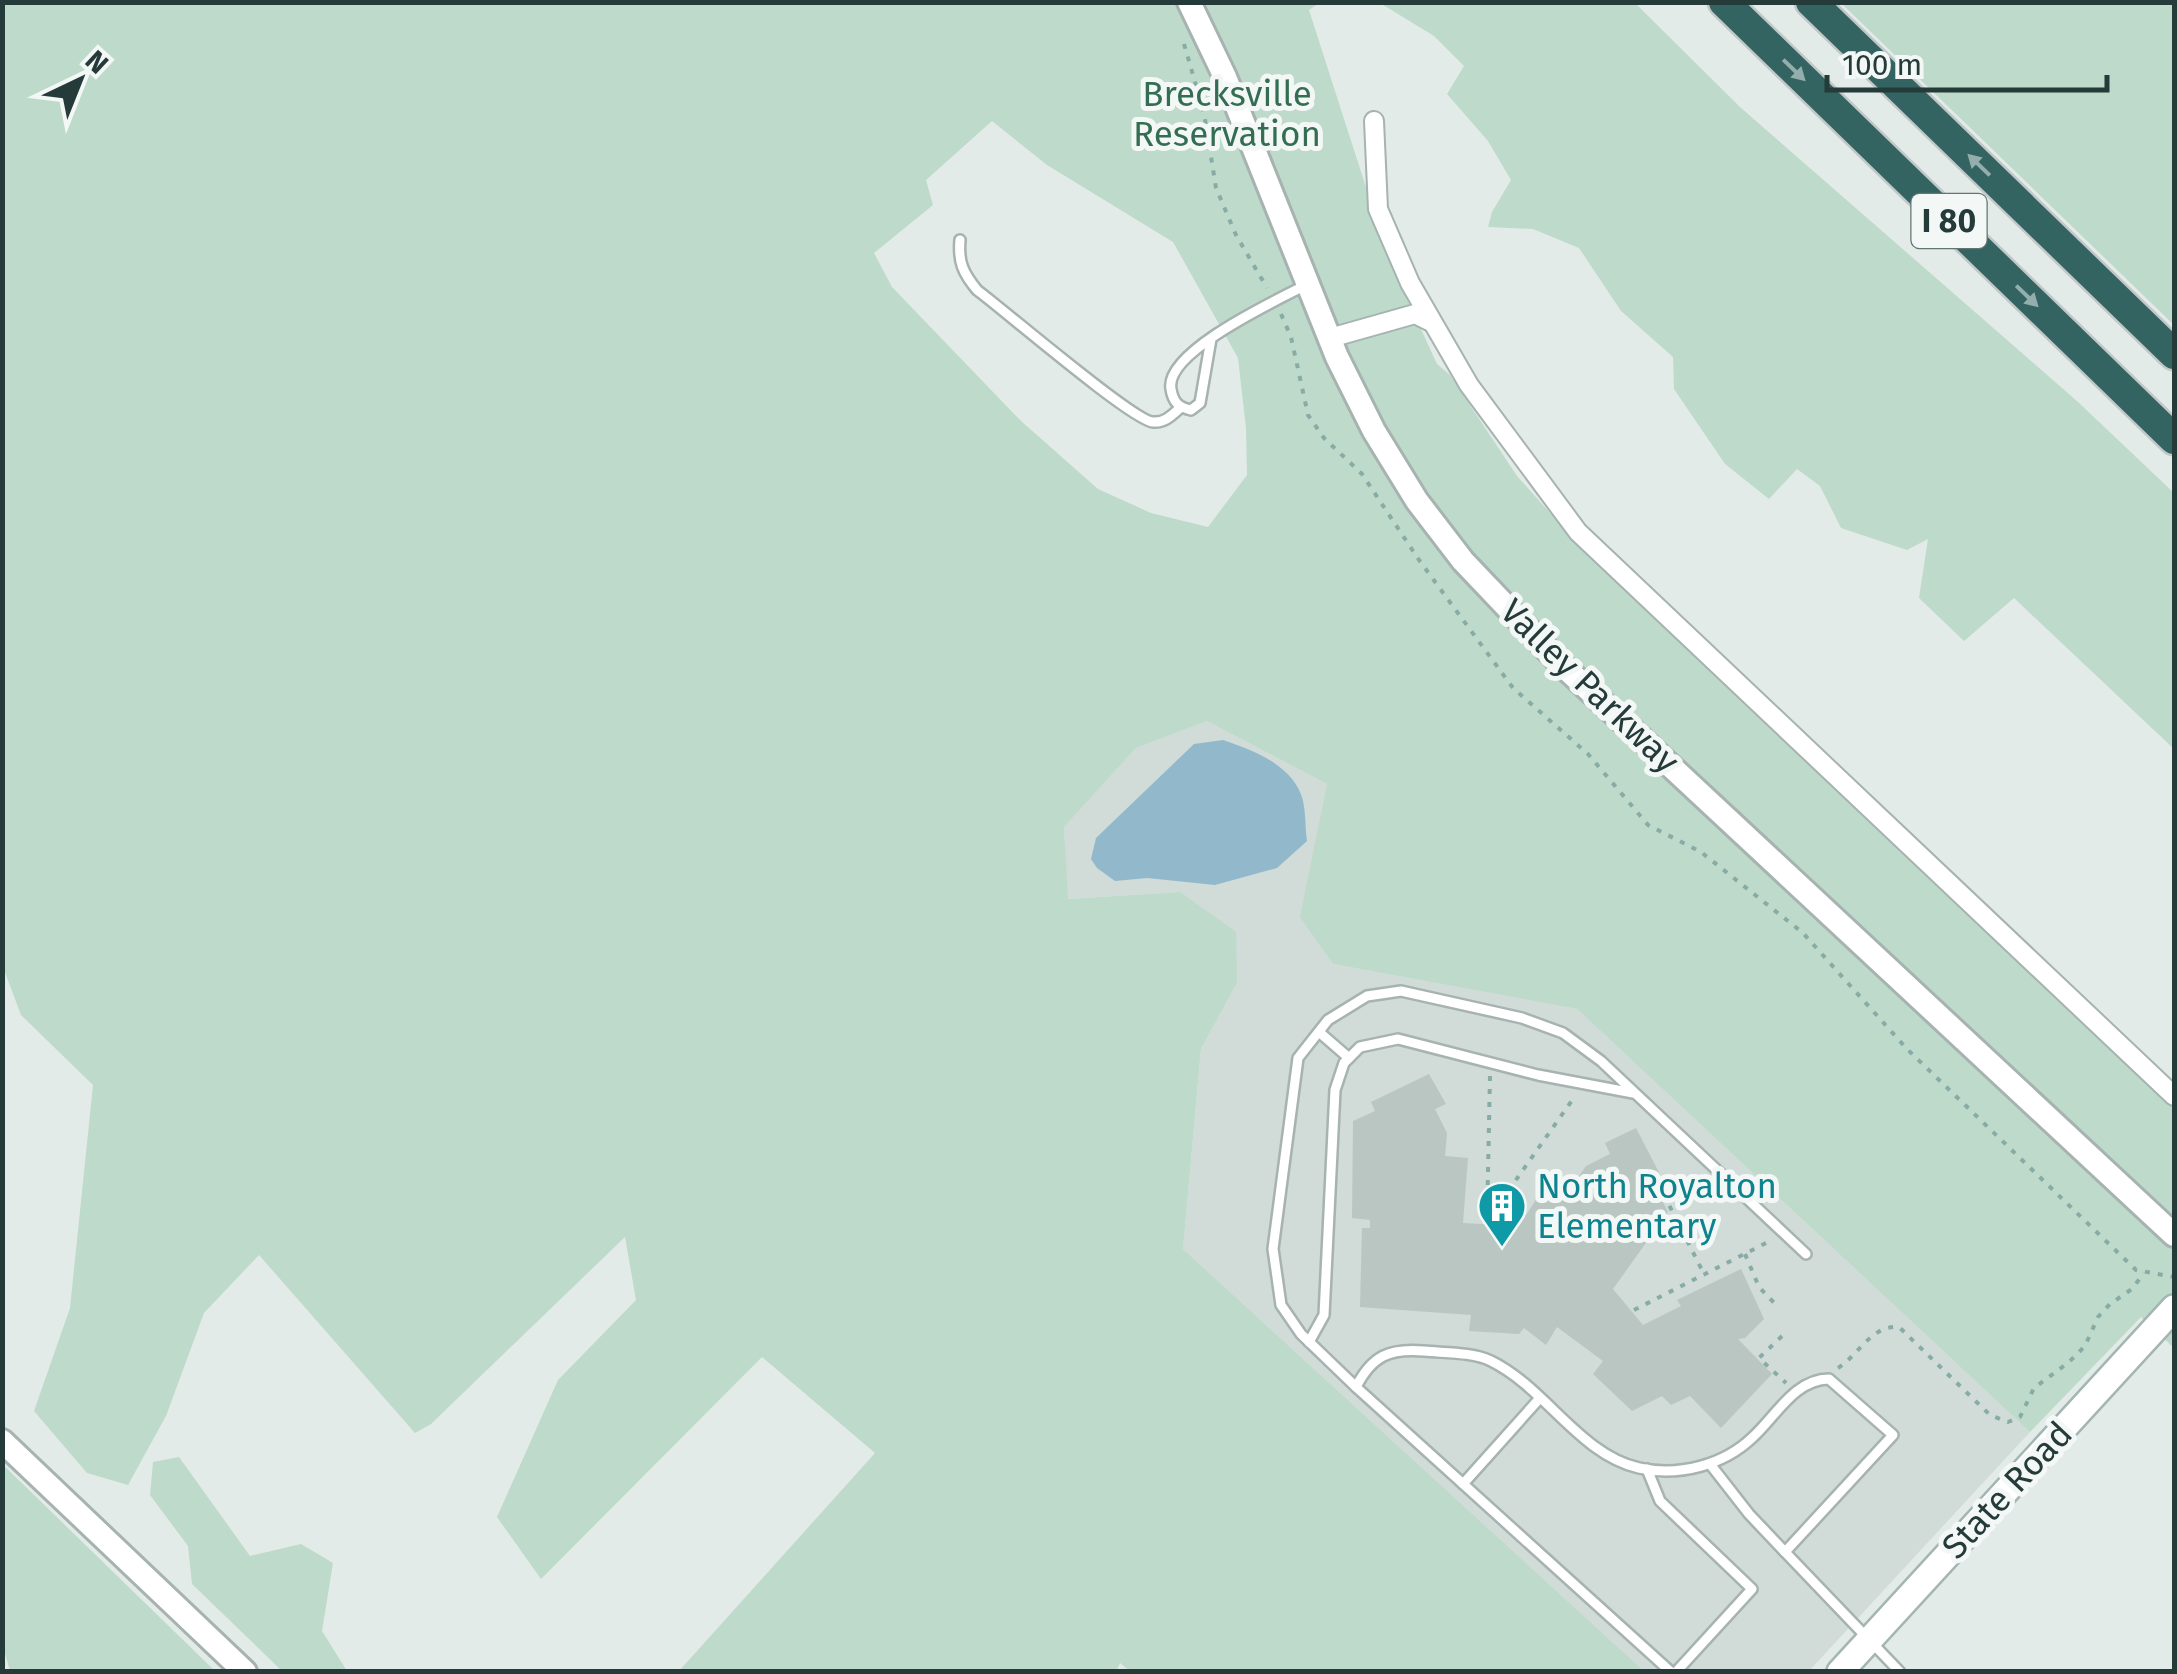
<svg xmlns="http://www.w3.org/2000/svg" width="2177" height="1674" font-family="'Fira Sans',sans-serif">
<rect width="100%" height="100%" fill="#e3ebe9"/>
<path fill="#d1dbd8" d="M 1207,721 L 1327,784 L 1301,917 L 1333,964 L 1577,1009 L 2030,1432 L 1809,1671 L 1644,1671 L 1183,1249 L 1201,1049 L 1237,983 L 1180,892 L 1067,899 L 1064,827 L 1136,748 Z"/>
<g fill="#bedaca" fill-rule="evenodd">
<path d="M 3,3 L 1319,3 L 1309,10 L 1390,262 L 1437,364 L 1450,375 L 1517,476 L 1577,543 L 2174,1107 L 2174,1348 L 2141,1317 L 2030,1432 L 1577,1009 L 1333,964 L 1300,917 L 1327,784 L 1207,721 L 1136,748 L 1064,827 L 1068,899 L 1180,892 L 1236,932 L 1237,983 L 1201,1049 L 1183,1249 L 1644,1671 L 1131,1672 L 1120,1663 L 1116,1672 L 679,1671 L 875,1453 L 762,1357 L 541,1579 L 497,1517 L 558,1380 L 636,1300 L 625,1237 L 431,1424 L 415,1433 L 259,1255 L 204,1313 L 166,1416 L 128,1485 L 87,1473 L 34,1411 L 70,1308 L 93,1085 L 21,1015 L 3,967 ZM 992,121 L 1047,165 L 1173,242 L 1238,358 L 1246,428 L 1247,475 L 1208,527 L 1151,513 L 1098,489 L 1021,421 L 892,287 L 874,253 L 933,205 L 926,180 Z"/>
<path d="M 1380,3 L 1635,3 L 1740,107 L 2078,402 L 2174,493 L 2174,749 L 2014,598 L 1964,641 L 1919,598 L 1928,539 L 1907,550 L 1841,528 L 1820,486 L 1797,469 L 1769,499 L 1725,464 L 1674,389 L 1673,357 L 1621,311 L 1579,248 L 1533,229 L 1488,227 L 1492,212 L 1511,180 L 1488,141 L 1447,94 L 1464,66 L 1434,36 Z"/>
<path d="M 1841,3 L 2174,3 L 2174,325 Z"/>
<path d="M 179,1457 L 250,1556 L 301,1544 L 333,1563 L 322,1631 L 347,1671 L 282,1671 L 192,1584 L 188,1546 L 150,1495 L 153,1462 Z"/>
<path d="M 3,1465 L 32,1493 L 215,1671 L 10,1671 L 2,1643 Z"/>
</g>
<path fill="#91b9cb" d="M 1223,740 C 1253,750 1295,766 1303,801 C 1306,814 1305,828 1307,841 L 1277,868 L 1215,885 L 1147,878 L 1115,881 L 1097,868 L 1091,859 L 1096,838 L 1194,744 Z"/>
<path fill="#b9c6c2" d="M 1429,1074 L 1446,1104 L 1435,1109 L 1447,1133 L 1445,1156 L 1468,1158 L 1463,1223 L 1519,1226 L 1554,1172 L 1573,1185 L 1586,1166 L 1610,1154 L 1605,1143 L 1636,1128 L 1666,1186 L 1657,1191 L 1668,1212 L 1613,1289 L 1643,1325 L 1681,1306 L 1677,1300 L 1741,1269 L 1764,1319 L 1745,1338 L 1738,1339 L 1772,1374 L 1721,1428 L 1690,1396 L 1671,1405 L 1662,1396 L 1632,1411 L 1593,1374 L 1603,1361 L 1557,1327 L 1546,1345 L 1524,1328 L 1519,1334 L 1469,1331 L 1471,1315 L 1360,1307 L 1362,1228 L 1370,1228 L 1370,1220 L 1352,1218 L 1353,1121 L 1375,1111 L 1371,1102 Z"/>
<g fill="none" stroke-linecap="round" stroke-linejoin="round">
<g stroke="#a6b3b1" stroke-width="14">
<g id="service">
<path d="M 960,240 C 958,262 963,273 977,290 C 1004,310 1133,421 1153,422 C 1165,423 1172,415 1180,408"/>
<path d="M 1211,339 L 1200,403 L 1191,410 C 1178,407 1173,402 1171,389 C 1164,352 1277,300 1306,285"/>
<path d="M 1319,1032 L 1349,1058"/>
<path d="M 1309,1342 L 1324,1315 L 1335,1090 L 1344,1063 L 1360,1047 L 1398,1039 L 1538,1075 L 1633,1093"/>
<path d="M 1356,1387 L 1301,1334 L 1281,1305 L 1273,1249 L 1298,1058 L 1328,1020 L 1367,996 L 1401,991 L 1522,1018 L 1563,1033 L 1601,1061 L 1806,1254"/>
<path d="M 1710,1464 L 1749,1514 L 1785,1552"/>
<path d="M 1647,1469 L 1660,1501 L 1752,1589 L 1676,1672"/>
<path d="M 1463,1484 L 1540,1398"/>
<path d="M 1671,1672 L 1356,1387 C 1372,1356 1389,1348 1424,1351 C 1444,1353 1473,1352 1491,1361 C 1546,1388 1579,1454 1639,1468 C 1679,1477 1724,1465 1753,1437 C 1776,1416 1795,1379 1829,1379 L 1893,1435 L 1785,1552 L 1900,1672"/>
</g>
</g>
<g stroke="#a6b3b1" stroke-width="22">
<g id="minor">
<path d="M 1374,121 L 1378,209 L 1410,283 L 1469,385 L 1578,532 L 2174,1096"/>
<path d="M 1330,338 L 1415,314 L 1429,321"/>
</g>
</g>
<g stroke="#a6b3b1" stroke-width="28">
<g id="tertiary">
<path d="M 1189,2 L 1225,77 L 1337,357 L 1374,431 L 1417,501 L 1463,561 L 1561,664 L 2174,1235"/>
<path d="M 2,1441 L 245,1672"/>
</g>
</g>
<g stroke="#a3b6b2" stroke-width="30">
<path id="secondary" d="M 1840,1672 L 2174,1308"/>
</g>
<g stroke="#c2c8c8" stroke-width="35">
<g id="motorway">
<path d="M 1724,2 L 2174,439"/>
<path d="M 1811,2 L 2174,354"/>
</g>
</g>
<g stroke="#87aca6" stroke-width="4" stroke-dasharray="5 8" stroke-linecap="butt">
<path d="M 1184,44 L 1204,113 L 1216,188 L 1236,235 L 1267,288"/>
<path d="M 1281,314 L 1291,337 L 1308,415 L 1324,438 L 1362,474 L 1419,560 L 1513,688 L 1588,754 L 1648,825 L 1701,852 L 1803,933 L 1907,1049 L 2136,1270 L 2174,1277"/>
<path d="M 1490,1076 L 1487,1221 L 1573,1099"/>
<path d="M 1702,1177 L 1665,1197 L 1704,1274"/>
<path d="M 1745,1254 L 1759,1287 L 1779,1308"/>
<path d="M 1634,1310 L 1770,1241"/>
<path d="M 1782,1336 L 1759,1358 L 1786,1383"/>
<path d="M 1838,1368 C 1859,1355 1871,1325 1899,1327 L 1990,1415 L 2008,1422 L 2020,1417 L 2034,1388 L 2069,1362 L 2085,1346 L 2098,1317 L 2110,1304 L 2132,1289 L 2144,1273"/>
</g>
<use href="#service" stroke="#fff" stroke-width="9"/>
<use href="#minor" stroke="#fff" stroke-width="18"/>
<use href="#tertiary" stroke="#fff" stroke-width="22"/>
<use href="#secondary" stroke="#fff" stroke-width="25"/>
<use href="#motorway" stroke="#336462" stroke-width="30"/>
</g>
<defs><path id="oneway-solid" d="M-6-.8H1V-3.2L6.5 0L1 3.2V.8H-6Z" transform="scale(2.5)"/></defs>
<g fill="#93aeac">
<use href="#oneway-solid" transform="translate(1794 70) rotate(44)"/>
<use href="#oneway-solid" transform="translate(1979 165) rotate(-136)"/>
<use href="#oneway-solid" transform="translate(2027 296) rotate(44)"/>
</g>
<defs>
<g id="building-pin" transform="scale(2.5)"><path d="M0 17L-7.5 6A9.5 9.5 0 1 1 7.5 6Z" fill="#0f9aa8" stroke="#f3f8f7"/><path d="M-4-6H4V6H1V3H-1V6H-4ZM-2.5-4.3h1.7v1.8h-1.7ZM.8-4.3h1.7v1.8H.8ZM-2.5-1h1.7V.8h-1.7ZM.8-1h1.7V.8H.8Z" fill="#fff"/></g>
</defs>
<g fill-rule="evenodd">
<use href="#building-pin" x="1502" y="1206"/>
</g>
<g text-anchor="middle" stroke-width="10" stroke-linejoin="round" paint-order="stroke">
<rect fill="#f3f8f7" stroke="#637472" stroke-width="2.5" x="1911.5" y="194" width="75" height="54" rx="8"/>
<g font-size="32" font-weight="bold" fill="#253b39">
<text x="1949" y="232">I 80</text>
</g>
<g font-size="35" fill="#336e53" stroke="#f3f8f7">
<text x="1227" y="106">Brecksville<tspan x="1227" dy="40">Reservation</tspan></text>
</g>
<g font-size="35" fill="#253b39" stroke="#f3f8f7">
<text transform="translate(1590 686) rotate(44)" y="12">Valley Parkway</text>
<text transform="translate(2007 1490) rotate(-47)" y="12">State Road</text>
</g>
<g font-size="35" fill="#0d838f" stroke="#f3f8f7" text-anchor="start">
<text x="1537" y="1198">North Royalton<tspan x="1537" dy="40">Elementary</tspan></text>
</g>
</g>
<rect width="2177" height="1674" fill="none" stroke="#253b39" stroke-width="10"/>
<g transform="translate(80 80) rotate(43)" stroke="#f3f8f7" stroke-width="8" paint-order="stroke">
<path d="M0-8L18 38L0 25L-18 38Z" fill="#253b39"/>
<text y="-15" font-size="28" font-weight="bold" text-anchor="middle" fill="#253b39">N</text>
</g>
<path d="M1827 75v15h280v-15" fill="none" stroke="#253b39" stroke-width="5"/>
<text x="1842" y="75" font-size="30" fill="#253b39" stroke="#f3f8f7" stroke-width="8" paint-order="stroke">100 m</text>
</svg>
